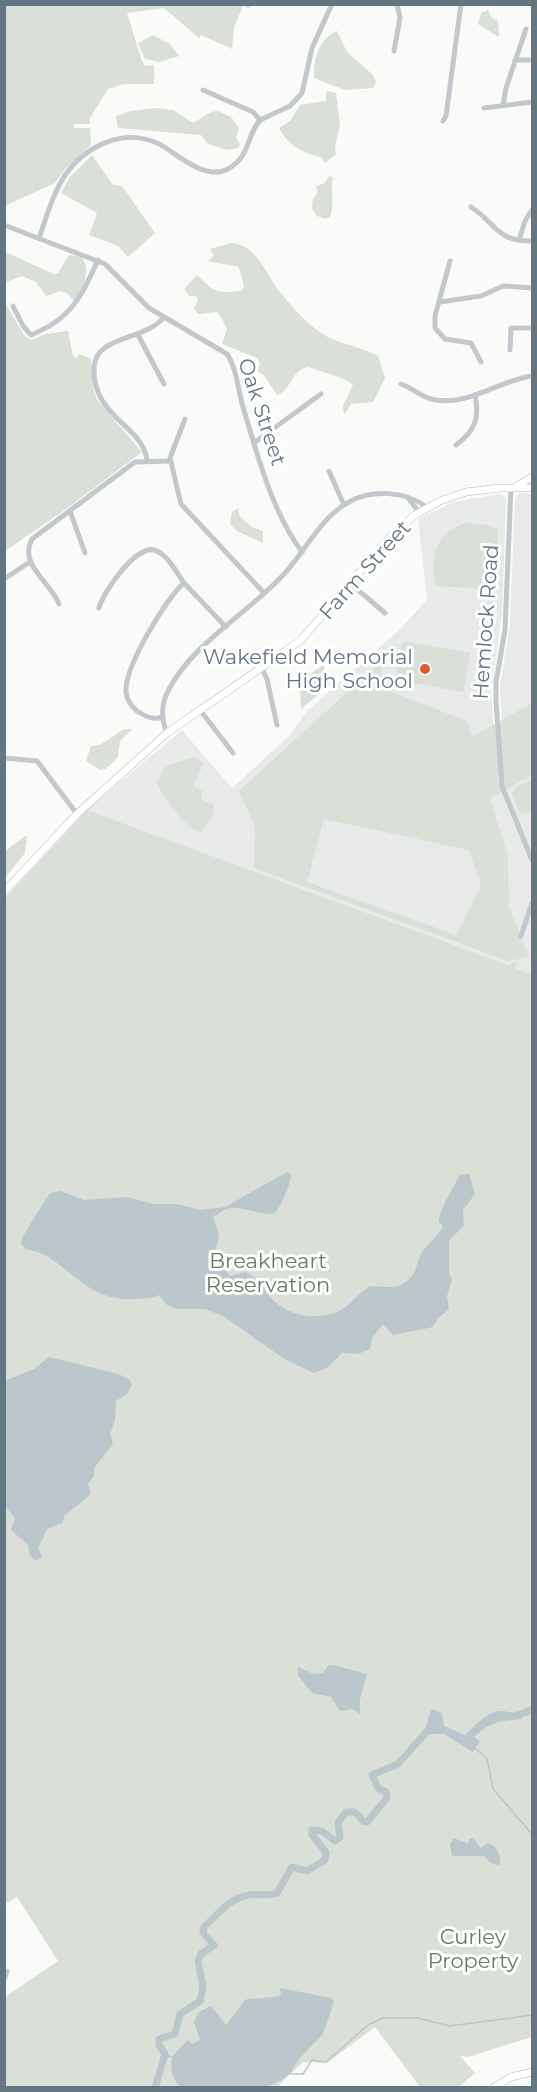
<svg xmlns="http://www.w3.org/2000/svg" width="537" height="2092" font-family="Montserrat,sans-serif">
<rect width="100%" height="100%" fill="#fafaf8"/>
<g fill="#e8e9e9">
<path d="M 519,493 L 532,494 L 532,703 L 502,720 L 500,687 L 510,624 L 515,499 Z"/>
<path d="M 500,494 L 506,499 L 502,614 L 491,690 L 494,725 L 454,747 L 412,836 L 532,775 L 532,974 L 87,810 L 182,730 L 232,788 L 288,737 L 307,711 L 398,631 L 427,600 L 418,519 L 453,502 Z"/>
</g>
<g fill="#dadfd7" fill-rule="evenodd">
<path d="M 4,5 L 5,4 L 243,5 L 234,28 L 232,49 L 201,35 L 199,38 L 164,8 L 127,13 L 142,61 L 145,66 L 154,65 L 154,84 L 124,84 L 108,89 L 90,118 L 90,124 L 74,124 L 74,128 L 90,128 L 91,145 L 66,168 L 55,183 L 5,206 Z"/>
<path d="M 488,10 L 492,18 L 498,21 L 499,37 L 478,24 L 481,13 Z"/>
<path d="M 337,31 L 347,52 L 373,75 L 376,82 L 373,88 L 345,90 L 314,78 C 313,61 319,38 337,31 Z"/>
<path d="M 153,35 L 170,44 L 179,56 L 159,62 L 145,59 L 138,43 Z"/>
<path d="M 326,91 L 336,93 L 340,126 L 335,146 L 336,154 L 325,163 L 321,157 C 303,153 288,146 279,128 L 291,120 L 300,105 L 326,101 Z"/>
<path d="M 157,108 L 173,110 L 193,123 L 211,112 L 218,111 L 231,117 L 239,128 L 236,138 L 240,144 L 238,148 L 228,150 L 208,144 L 201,135 L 118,128 L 116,116 L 131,111 Z"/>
<path d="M 92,155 L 113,185 L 122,186 L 155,233 L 128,257 L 118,246 L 89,235 L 97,213 L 61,193 L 70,177 Z"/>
<path d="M 329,176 L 333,177 C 330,190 335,204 330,217 L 325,219 L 317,216 L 312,209 L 313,198 L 318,192 L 316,186 L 325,183 Z"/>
<path d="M 232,243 C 257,245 266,274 279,291 C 292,307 311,329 330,338 C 345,345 364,348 378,356 L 385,378 L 373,402 L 351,404 L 344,415 L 343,406 L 353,385 L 344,379 L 308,367 C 291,370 291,391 277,395 L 264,375 L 257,371 L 260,364 L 257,358 L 222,344 L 227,329 L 218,312 L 198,314 L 194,308 L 198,301 L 196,296 L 189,296 L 184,289 L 197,275 C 213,291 216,295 242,290 L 244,287 L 239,267 L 208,261 L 214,256 L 210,249 Z"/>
<path d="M 5,252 L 54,274 L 58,273 L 69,255 L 81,257 C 93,270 82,289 74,301 L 67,293 L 60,291 L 46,296 L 36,282 L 22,276 L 5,283 Z"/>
<path d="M 4,301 L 24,335 L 31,340 L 46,334 L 68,331 L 73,356 L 77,358 L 79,354 L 91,359 L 93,387 L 97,400 L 142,452 L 69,507 L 5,551 Z"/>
<path d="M 238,508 L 240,517 L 252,527 L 263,531 L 263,543 L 237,531 L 230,524 L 232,512 Z"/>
<path d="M 465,523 L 488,525 L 498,530 L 495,584 L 490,589 L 436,586 C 430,557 435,534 465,523 Z"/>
<path d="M 403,641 L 470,653 L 463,692 L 395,680 Z"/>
<path d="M 380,662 L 384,689 L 467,721 L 472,737 L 532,703 L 532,775 L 490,798 L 508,856 L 509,907 L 529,957 L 508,961 L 254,868 L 255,827 L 239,791 ZM 324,819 L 469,850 L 481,885 L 456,935 L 307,882 Z"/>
<path d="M 323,665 L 331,684 L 301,709 L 300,687 L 305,678 Z"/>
<path d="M 124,729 L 132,729 L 120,741 L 118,757 L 106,769 L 100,770 L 86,761 L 91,746 L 100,745 Z"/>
<path d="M 194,757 L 204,763 L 193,786 L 203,791 L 201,797 L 203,801 L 214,805 L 213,815 L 201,832 C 187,831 161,795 157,782 L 166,766 Z"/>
<path d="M 532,780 L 532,813 L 520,814 L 512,793 L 517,786 Z"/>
<path d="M 87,810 L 508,965 L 517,961 L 515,968 L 532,974 L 532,2037 L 468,2057 L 460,2056 L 475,2073 L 459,2087 L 420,2087 L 375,2027 L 327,2063 L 303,2062 L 277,2087 L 5,2087 L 5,1997 L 58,1961 L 17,1897 L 5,1904 L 4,899 Z"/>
<path d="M 27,835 L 25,853 L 5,878 L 5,851 Z"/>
</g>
<g fill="#bbc7cb">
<path d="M 287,1172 L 291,1174 C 292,1181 280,1208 275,1213 C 259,1217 242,1204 226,1209 C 221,1211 218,1215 213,1217 L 219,1236 L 213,1262 L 220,1263 L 230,1276 L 245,1272 C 259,1277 264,1291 274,1301 C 290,1317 321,1321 341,1310 C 352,1304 359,1292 370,1286 C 387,1286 402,1292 413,1274 C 417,1269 417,1262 420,1256 C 425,1244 438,1238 443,1226 L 439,1222 C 439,1210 454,1186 460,1175 L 469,1174 L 475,1194 L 463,1210 L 464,1226 L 449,1240 L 449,1272 L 452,1280 L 447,1296 L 449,1309 L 439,1317 L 433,1327 L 393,1335 L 383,1324 L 372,1338 L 370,1349 L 358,1354 L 342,1353 L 328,1367 L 314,1373 L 286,1360 L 223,1316 L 205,1309 L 177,1309 L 167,1305 L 159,1295 C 148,1300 144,1298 132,1299 C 80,1301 66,1254 25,1249 L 21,1243 C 22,1235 44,1203 50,1193 L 60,1191 L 84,1200 L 127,1197 L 154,1204 L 177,1204 L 201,1210 L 225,1207 Z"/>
<path d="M 49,1357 L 118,1374 L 129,1379 L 132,1384 L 128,1393 L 116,1401 L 115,1420 L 110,1434 L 113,1444 L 94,1468 L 94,1476 L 88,1484 L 91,1494 L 65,1515 L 62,1523 L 47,1529 L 38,1548 L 42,1557 L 36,1561 L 30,1556 L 28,1545 L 11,1530 L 15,1518 L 5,1506 L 5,1381 L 34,1369 Z"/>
<path d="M 333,1665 L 367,1674 L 360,1699 L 360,1714 L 352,1709 L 340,1711 L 331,1697 L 312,1693 L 298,1675 L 298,1667 L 313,1674 L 323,1673 L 328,1666 Z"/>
<path d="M 529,1706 L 521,1719 C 499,1722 493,1720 474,1737 L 480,1741 L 473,1752 L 444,1734 L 424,1734 L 431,1709 L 442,1713 L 444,1726 L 465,1735 C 473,1727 489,1710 502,1711 C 517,1713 513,1714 529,1706 Z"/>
<path d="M 454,1838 L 468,1844 L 469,1839 L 473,1838 L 481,1848 L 487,1843 C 497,1844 501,1856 500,1865 L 490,1863 L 485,1856 L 452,1856 L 450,1844 Z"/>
<path d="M 280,1988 L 331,1998 L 334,2002 L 323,2034 L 298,2060 L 291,2073 L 280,2081 L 266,2087 L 182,2088 C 172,2080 170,2069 172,2057 L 188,2040 L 192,2044 L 200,2040 L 194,2022 L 199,2012 L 211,2006 L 226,2025 L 245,2000 C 256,1997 271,1999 281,1995 Z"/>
</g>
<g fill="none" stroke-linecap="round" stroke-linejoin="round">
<g stroke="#bbc7cb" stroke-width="1.5">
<path d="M 475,1748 L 487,1759 L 493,1789 L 532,1834"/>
<path d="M 165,2054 L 171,2057"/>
<path d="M 291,2074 L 303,2074 L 312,2060 L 326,2062 L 368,2025 L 383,2018 L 418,2018 L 450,2026 L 532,2015"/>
</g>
<g stroke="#bbc7cb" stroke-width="7">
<path d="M 518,1715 L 532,1710"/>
<path d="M 155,2088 L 165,2054 L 159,2045 L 159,2039 L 175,2034 L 180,2014 L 200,2001 L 203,1987 L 198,1961 L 201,1954 L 214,1945 L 203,1933 L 204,1927 C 220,1913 226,1900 249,1895 C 259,1893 266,1897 277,1893 L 292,1867 L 307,1871 L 325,1860 L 326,1852 L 312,1835 L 312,1830 L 322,1831 L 335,1841 L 340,1837 L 338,1823 L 346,1812 L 355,1812 L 363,1821 L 367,1822 L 387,1798 L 386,1792 L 378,1788 L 372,1775 L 398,1764 L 430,1728"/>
</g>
<g stroke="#b5babe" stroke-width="8">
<g id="major">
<path d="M 517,486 L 532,477"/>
<path d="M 4,892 L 77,814 L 167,733 L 300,641 L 390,537 L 415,515 L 440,501 L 466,492 L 500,488 L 532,488"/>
<path d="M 493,2088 L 511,2077 L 532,2072"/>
</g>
</g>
<g stroke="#c3c8cc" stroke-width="5">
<path d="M 248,5 L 248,4"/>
<path d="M 394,51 L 400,18 L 397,4"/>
<path d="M 515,60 L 532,60"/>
<path d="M 203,90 L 253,112 L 260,120"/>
<path d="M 503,105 L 506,88 L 526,29"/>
<path d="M 484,108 L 532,102"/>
<path d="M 443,121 L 446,116 L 461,4"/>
<path d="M 471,207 C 496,223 497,242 532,241"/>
<path d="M 4,225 L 105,264 L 149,308 L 227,354 C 237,369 238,390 243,407 C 258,456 271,510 302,552"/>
<path d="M 39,238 C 46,219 51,199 61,182 C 81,146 128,123 166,148 C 182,159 208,180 228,169 C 251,156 246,136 260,120 L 290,106 L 302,93 L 312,48 L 332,4"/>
<path d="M 519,240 L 525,221 L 532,210"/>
<path d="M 450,261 L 435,316 L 435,328 L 445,339 L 471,343 L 481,362"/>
<path d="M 440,302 L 481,296 L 503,286 L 532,288"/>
<path d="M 13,306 L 23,326 L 31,335 C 71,319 81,297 98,260"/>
<path d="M 138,335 L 164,384"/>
<path d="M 510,350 L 511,328 L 532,328"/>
<path d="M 401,384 C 412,388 420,396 431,399 C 467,408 499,380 532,376"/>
<path d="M 185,419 L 170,458 L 181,504 L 264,593"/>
<path d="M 255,442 L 321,394"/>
<path d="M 456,445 C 475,431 480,418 475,395"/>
<path d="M 147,460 C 142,424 92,418 94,367 C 96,335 145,341 164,317"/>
<path d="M 329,471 L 344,505"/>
<path d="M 511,487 L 505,630 L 496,682 L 496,701 L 502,786 L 532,860"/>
<path d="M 408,498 L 419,512"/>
<path d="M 70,511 L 85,553"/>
<path d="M 4,579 L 30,562"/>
<path d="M 351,584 L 385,613"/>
<path d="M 59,604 C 51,582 18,565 32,539 L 135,462 L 170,461"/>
<path d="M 99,608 C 103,592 138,541 157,551 C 168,556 177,573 184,583"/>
<path d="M 262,669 L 267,679 L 277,725"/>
<path d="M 200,710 L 233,753"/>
<path d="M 163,717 C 153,720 146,717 137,711 C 131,706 127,700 126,692 C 124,668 166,598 184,583 L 226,627"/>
<path d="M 167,733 C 161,719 161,703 169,689 C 195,641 249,613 285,573 C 305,551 322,516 349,502 C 371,489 407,491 426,507"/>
<path d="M 4,758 L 37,761 L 77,814"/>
<path d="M 521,936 L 532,903"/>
<path d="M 4,1980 L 7,1971"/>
</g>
<use href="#major" stroke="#fff" stroke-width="7"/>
</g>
<circle fill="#e4572e" stroke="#fff" stroke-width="2" cx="425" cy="669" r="6"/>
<g text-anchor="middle" stroke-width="6" stroke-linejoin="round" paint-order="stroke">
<g font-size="21" fill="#657683" stroke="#fff">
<text transform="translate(262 412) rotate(72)" y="7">Oak Street</text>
<text transform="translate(365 570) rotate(-48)" y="7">Farm Street</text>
<text transform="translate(486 622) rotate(-86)" y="7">Hemlock Road</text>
</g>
<g font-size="21" fill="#657683" stroke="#fff" text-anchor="end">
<text x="413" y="664">Wakefield Memorial<tspan x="413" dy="24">High School</tspan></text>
</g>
<g font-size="21" fill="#687a64" stroke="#fff">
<text x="268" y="1268">Breakheart<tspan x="268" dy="24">Reservation</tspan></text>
<text x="473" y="1944">Curley<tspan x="473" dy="24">Property</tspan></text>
</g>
</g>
<rect width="537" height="2092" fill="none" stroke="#657683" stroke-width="12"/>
</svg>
